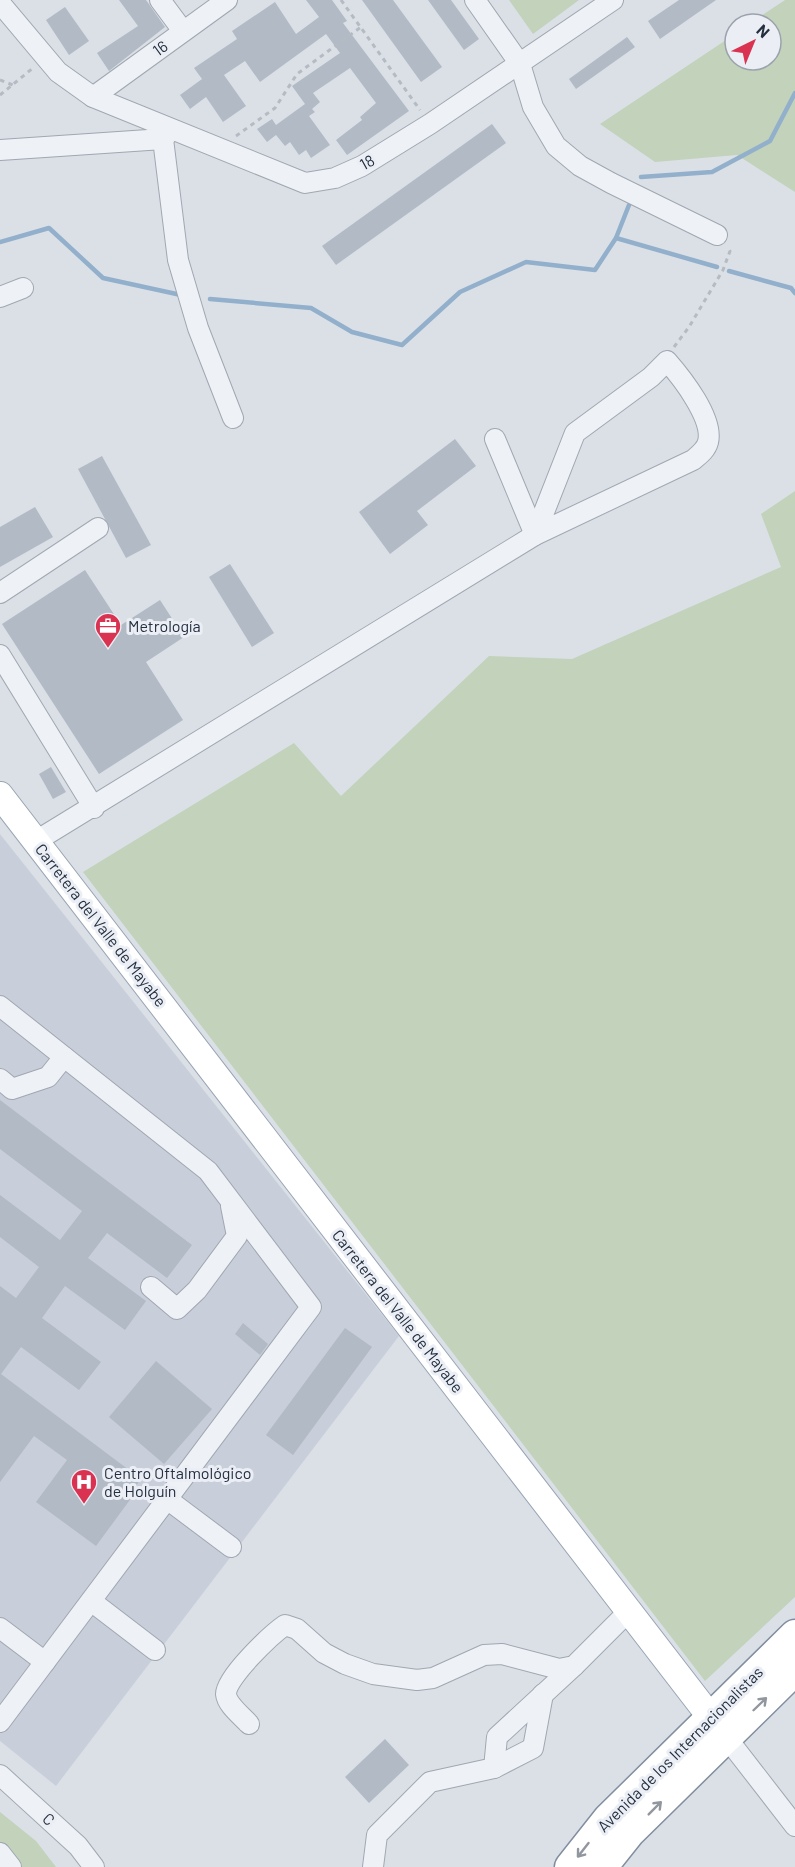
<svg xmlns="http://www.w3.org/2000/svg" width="795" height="1867" font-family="Barlow,sans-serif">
<rect width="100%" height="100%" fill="#dbe0e7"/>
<path fill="#c9cfda" d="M 0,834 L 399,1336 L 56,1786 L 0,1741 Z"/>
<g fill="#c2d2bb">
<path d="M 509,0 L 579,0 L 533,34 Z"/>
<path d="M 785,0 L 795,0 L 795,192 L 737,155 L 655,162 L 600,124 L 735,34 L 735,60 L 771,60 L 771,24 L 749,24 Z"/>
<path d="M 795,491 L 795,1597 L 705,1681 L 83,872 L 294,743 L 341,796 L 489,656 L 572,659 L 781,567 L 761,514 Z"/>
<path d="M 0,1812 L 36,1841 L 56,1867 L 18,1867 L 0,1845 Z"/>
</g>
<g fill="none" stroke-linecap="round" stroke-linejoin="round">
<g stroke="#92b0cb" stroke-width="4.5">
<path d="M 641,177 L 712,172 L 770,141 L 795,93"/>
<path d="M 616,238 L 717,267"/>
<path d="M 0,242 L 49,228 L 103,278 L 181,295"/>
<path d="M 729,271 L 791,288 L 795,293"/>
<path d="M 210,299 L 311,308 L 352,332 L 402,345 L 460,292 L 526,262 L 595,270 L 616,238 L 629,205"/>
</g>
</g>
<g fill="#b2bac5">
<path d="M 119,0 L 146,0 L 165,27 L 109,71 L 97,53 L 138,26 Z"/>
<path d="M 306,0 L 332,0 L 347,21 L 343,23 L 409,111 L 347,155 L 336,140 L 362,120 L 360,117 L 376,103 L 350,68 L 313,93 L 320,102 L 312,109 L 315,112 L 309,116 L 330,145 L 311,158 L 306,150 L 299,155 L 290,142 L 285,146 L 276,135 L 267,142 L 257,129 L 272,119 L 276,125 L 305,104 L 292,86 L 340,53 L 326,34 L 260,82 L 245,61 L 224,75 L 246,106 L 223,122 L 206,97 L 190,109 L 180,95 L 202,79 L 194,68 L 237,39 L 232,31 L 275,2 L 296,34 L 319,17 Z"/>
<path d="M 362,0 L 393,0 L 442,67 L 421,82 Z"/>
<path d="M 428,0 L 451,0 L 479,39 L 464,50 Z"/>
<path d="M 679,0 L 716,0 L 660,39 L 648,21 Z"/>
<path d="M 65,7 L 89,41 L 69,55 L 46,20 Z"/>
<path d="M 627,37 L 635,47 L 576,89 L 569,79 Z"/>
<path d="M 492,124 L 506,143 L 336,265 L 322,246 Z"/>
<path d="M 455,439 L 476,466 L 417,511 L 428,525 L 390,554 L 359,512 Z"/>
<path d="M 102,456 L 151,545 L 126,558 L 78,469 Z"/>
<path d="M 35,507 L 53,537 L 0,567 L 0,527 Z"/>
<path d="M 230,564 L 274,633 L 252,647 L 209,577 Z"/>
<path d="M 85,570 L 121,625 L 160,600 L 184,637 L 146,662 L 183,720 L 99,774 L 2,624 Z"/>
<path d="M 51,767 L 66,792 L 53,799 L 39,774 Z"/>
<path d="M 0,1100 L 192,1245 L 167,1278 L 107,1233 L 88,1258 L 146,1301 L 125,1330 L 65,1286 L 42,1318 L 101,1362 L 79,1390 L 21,1347 L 1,1374 L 141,1479 L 129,1495 L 132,1497 L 96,1546 L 36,1502 L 67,1460 L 34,1436 L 0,1482 L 0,1286 L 16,1298 L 39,1267 L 0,1237 L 0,1195 L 60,1240 L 82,1211 L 0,1149 Z"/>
<path d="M 243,1323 L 268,1344 L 260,1355 L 235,1334 Z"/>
<path d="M 345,1328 L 372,1347 L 293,1455 L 266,1435 Z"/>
<path d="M 156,1361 L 212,1409 L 164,1464 L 109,1417 Z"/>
<path d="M 385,1739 L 409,1765 L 369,1803 L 345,1777 Z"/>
</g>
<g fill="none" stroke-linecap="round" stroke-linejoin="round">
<g stroke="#a0a7b1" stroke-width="22">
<g id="minor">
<path d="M 160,0 L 183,31"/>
<path d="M 475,0 L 520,64 L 533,107 L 556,146 L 580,166 L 611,183 L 717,235"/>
<path d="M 0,3 L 58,72 L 93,97 L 305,183 L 335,178 L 362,166 L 430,124 L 613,0"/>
<path d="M 93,97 L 227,0"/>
<path d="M 163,139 L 178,260 L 198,328 L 233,418"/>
<path d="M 0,150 L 163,139 L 170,131"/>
<path d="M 0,297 L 23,288"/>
<path d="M 495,439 L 535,535"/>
<path d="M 0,593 L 98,528"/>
<path d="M 0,655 L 94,808"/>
<path d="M 36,841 L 535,535 L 693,460 C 699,455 706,450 708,442 C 714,419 682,378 667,361 L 651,377 L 575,433 L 535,535"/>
<path d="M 0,1006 L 208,1171 L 311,1307 L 0,1722"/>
<path d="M 0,1079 L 12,1089 L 48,1077 L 64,1057"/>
<path d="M 151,1287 L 177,1309 L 197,1290 L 237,1236 L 231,1206"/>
<path d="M 167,1499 L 231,1547"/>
<path d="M 91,1601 L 155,1650"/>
<path d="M 0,1628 L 45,1662"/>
<path d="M 249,1724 C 242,1716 227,1705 226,1694 C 226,1677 272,1634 285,1625 L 297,1629 L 324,1653 L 345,1664 L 373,1674 L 417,1680 L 433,1678 L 484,1655 L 502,1654 L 559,1669 L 574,1666 L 629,1611"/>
<path d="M 726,1737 L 795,1826"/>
<path d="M 494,1768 L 533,1748 L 543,1694"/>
<path d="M 0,1775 L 78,1846 L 94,1867"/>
<path d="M 0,1853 L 11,1867"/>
<path d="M 373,1867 L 377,1835 L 430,1782 L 494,1768 L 497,1737 L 574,1666"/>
</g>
</g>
<g stroke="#99a5b4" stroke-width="28">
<path id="major" d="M 0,795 L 722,1732"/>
</g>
<g stroke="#818e9f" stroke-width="33">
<g id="highway">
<path d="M 570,1867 L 608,1819 L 795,1635"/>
<path d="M 602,1867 L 630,1832 L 795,1670"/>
</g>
</g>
<g stroke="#b5bbc2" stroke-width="3" stroke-dasharray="4.5 4.5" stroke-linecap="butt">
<path d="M 341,0 L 420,110"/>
<path d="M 0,80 L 13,85"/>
<path d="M 0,95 L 33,68"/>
<path d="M 236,136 L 275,108 L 297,74 L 361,27"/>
<path d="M 674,347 L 689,327 L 723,270 L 730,251 L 728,248"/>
</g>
<use href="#minor" stroke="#eef1f5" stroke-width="20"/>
<use href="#major" stroke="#fff" stroke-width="26"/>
<use href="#highway" stroke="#fff" stroke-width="30"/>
</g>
<defs><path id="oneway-shaft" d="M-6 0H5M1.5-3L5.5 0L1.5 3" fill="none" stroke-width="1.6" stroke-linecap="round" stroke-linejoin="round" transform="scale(1.5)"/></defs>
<g stroke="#92979f">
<use href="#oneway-shaft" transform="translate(760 1704) rotate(-44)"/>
<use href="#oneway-shaft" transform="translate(655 1808) rotate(-45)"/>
<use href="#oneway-shaft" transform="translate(583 1850) rotate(128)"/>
</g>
<defs>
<g id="office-pin" transform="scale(1.35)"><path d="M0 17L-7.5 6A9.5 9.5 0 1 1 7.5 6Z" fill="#da3251" stroke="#ebeff5"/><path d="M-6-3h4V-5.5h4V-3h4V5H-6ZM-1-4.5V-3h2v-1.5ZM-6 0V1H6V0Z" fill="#fff"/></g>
<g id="hospital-pin" transform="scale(1.35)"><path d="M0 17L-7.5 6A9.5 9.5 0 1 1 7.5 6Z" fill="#da3251" stroke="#ebeff5"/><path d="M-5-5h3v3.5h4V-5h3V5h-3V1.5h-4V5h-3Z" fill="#fff"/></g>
</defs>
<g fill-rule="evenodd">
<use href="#office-pin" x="108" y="626"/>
<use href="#hospital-pin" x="84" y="1482"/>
</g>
<g text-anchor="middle" stroke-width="6" stroke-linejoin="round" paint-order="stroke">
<g font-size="16" fill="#242f3f" stroke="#ebeff5">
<text transform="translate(160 48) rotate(-36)" y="6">16</text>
<text transform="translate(367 162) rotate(-29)" y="6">18</text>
<text transform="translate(101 925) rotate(52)" y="6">Carretera del Valle de Mayabe</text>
<text transform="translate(398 1311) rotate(52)" y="6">Carretera del Valle de Mayabe</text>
<text transform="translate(680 1749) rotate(-45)" y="6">Avenida de los Internacionalistas</text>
<text transform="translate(49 1819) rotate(42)" y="6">C</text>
</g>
<g font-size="16" fill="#242f3f" stroke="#ebeff5" text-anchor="start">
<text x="128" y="632">Metrología</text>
<text x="104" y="1479">Centro Oftalmológico<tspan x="104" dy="18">de Holguín</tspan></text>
</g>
</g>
<g transform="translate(753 42) rotate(43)"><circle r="28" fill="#ebeff5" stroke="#9ba2ac" stroke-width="1.5"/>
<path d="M0-4.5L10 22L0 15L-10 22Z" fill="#da3251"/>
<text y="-9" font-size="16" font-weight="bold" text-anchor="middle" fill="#242f3f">N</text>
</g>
</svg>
